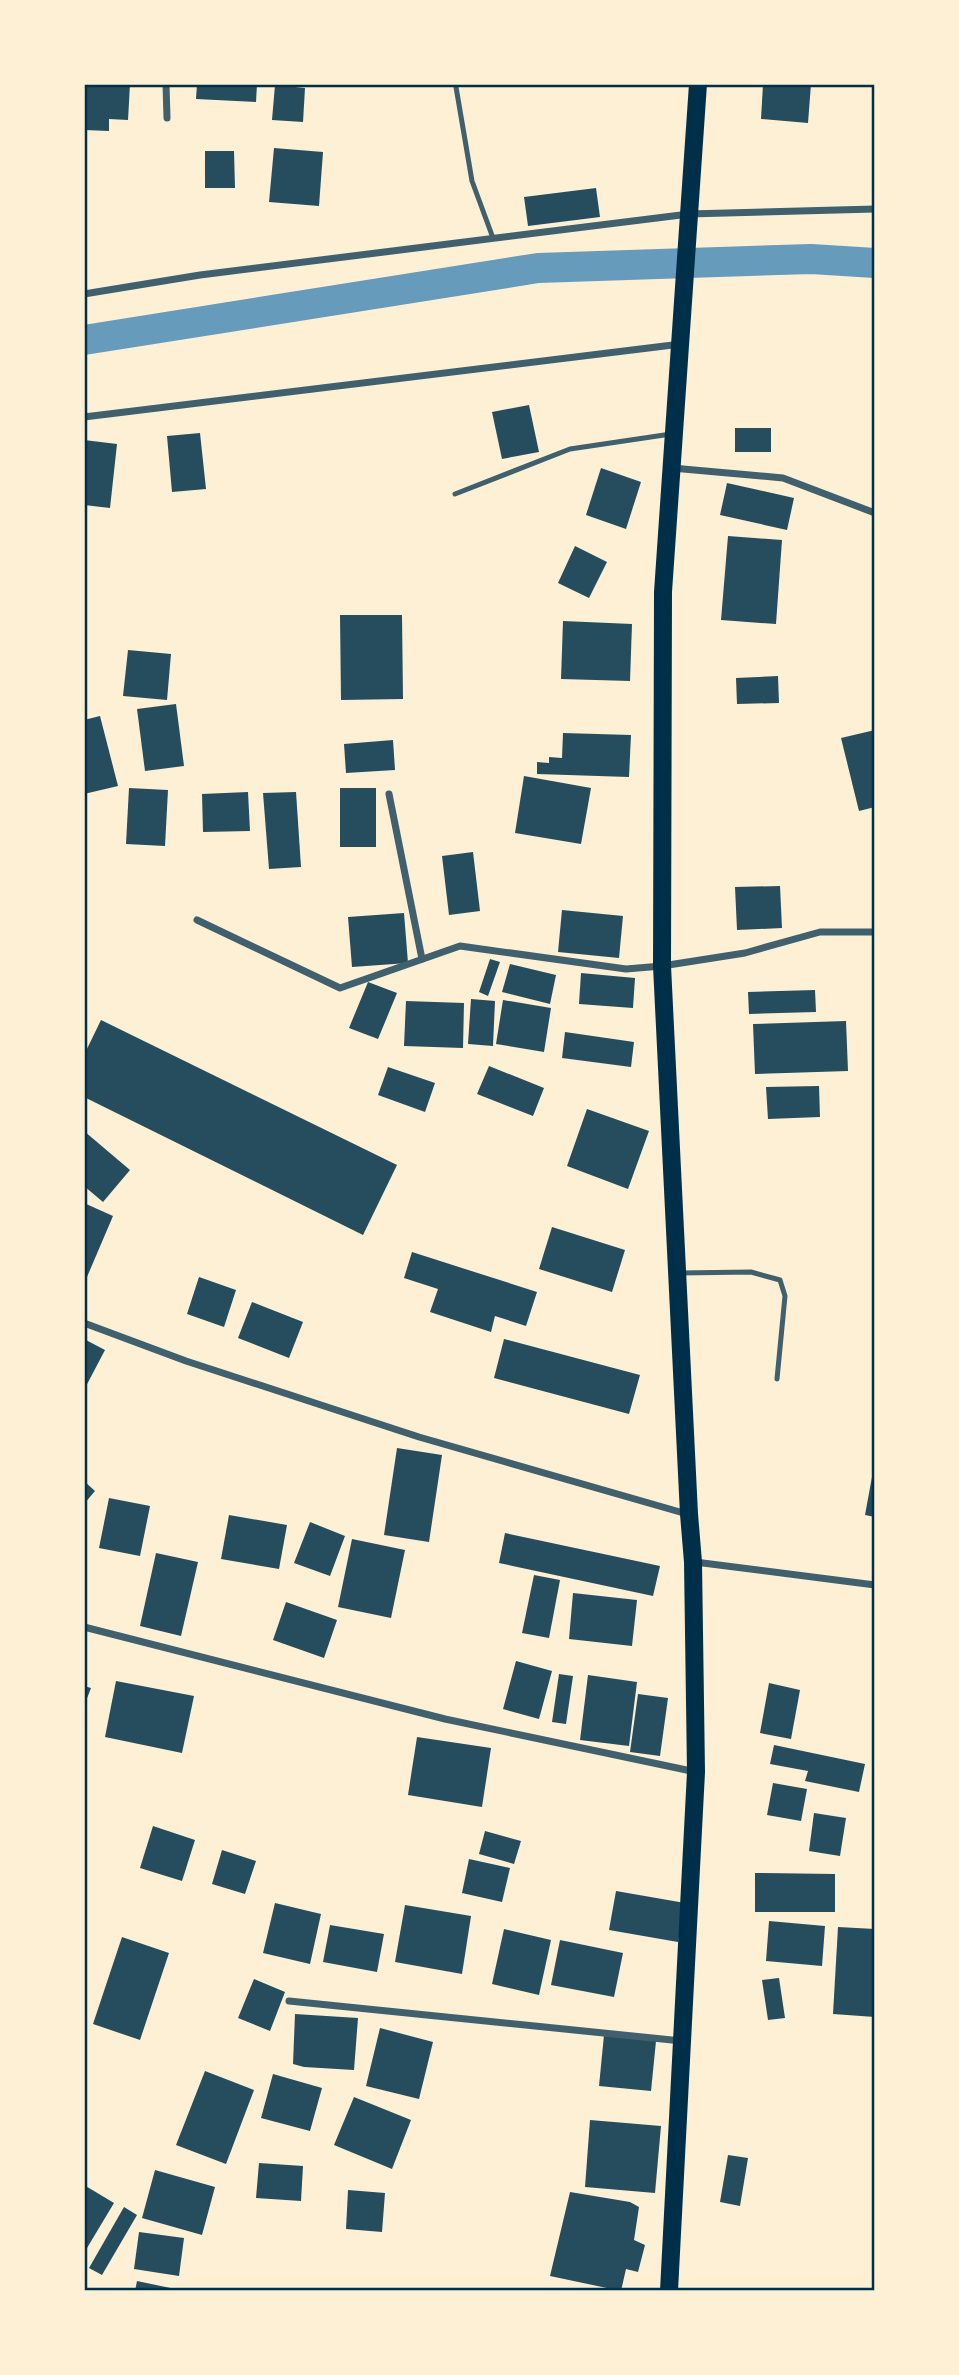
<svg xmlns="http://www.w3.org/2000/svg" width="959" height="2375" font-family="'Exo 2',sans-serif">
<rect width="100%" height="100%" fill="#fdf0d5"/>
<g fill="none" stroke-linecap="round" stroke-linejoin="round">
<path stroke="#669bbc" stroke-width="30" d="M 84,340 L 538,268 L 811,259 L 875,263"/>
</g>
<g fill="#264d5e">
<path d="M 84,84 L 130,84 L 128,120 L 109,119 L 109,131 L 84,130 Z"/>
<path d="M 197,84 L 257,84 L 256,102 L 196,99 Z"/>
<path d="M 763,84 L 811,84 L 808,123 L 761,119 Z"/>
<path d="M 275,85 L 305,88 L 303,122 L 272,120 Z"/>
<path d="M 274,148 L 323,152 L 319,206 L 269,202 Z"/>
<path d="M 205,151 L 234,151 L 235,188 L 205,188 Z"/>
<path d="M 596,188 L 600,217 L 528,226 L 524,197 Z"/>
<path d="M 529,405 L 539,452 L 502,459 L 492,412 Z"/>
<rect x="735" y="428" width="36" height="24"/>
<path d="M 200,433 L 206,489 L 172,492 L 167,436 Z"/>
<path d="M 84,440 L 117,444 L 110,508 L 84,505 Z"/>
<path d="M 601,468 L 641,482 L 626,529 L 586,515 Z"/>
<path d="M 727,483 L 794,498 L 787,530 L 720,515 Z"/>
<path d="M 728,536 L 782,540 L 776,624 L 721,620 Z"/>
<path d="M 575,546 L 607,562 L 589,598 L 558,583 Z"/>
<path d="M 340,615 L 402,615 L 403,699 L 341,700 Z"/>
<path d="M 563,621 L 632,624 L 630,681 L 561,679 Z"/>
<path d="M 128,650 L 171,654 L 167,700 L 123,696 Z"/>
<path d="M 778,676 L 779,703 L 737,704 L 736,678 Z"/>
<path d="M 176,704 L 184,766 L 145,771 L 137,709 Z"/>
<path d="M 100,716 L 118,786 L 84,794 L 84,720 Z"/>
<path d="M 875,730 L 875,807 L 859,811 L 841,738 Z"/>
<path d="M 563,733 L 631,735 L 629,777 L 537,774 L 537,762 L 549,763 L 549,757 L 562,758 Z"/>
<path d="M 393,740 L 395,770 L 346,773 L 344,744 Z"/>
<path d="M 524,776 L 591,788 L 581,844 L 515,833 Z"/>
<path d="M 129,788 L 168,790 L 165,846 L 126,844 Z"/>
<rect x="340" y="788" width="36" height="59"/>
<path d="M 248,792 L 250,831 L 203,832 L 202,794 Z"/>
<path d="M 296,792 L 301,867 L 269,869 L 263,793 Z"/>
<path d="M 473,852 L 480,911 L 449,915 L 442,856 Z"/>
<path d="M 780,886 L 782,928 L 737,930 L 735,887 Z"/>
<path d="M 562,910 L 623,916 L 619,958 L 558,952 Z"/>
<path d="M 404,913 L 408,963 L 352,967 L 348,917 Z"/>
<path d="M 490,959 L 500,962 L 488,996 L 479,992 Z"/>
<path d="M 510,964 L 556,975 L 550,1004 L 502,992 Z"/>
<path d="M 581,973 L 635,978 L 633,1008 L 579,1004 Z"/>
<path d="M 368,982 L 397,993 L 378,1039 L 349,1028 Z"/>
<path d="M 815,990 L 816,1012 L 749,1014 L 748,992 Z"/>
<path d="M 471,999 L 495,1001 L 493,1046 L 468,1044 Z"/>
<path d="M 503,1000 L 551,1008 L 544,1052 L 496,1044 Z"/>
<path d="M 406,1001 L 464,1003 L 463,1048 L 404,1046 Z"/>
<path d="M 101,1020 L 397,1165 L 363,1235 L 84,1097 L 84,1055 Z"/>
<path d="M 846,1021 L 848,1071 L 755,1074 L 753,1024 Z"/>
<path d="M 565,1032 L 634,1042 L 631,1067 L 562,1058 Z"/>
<path d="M 489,1066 L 544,1088 L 533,1116 L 477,1094 Z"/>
<path d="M 388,1067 L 435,1083 L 425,1112 L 378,1095 Z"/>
<path d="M 819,1086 L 820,1117 L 768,1119 L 766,1087 Z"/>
<path d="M 587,1109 L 649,1131 L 628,1189 L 567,1166 Z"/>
<path d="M 84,1131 L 130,1170 L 103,1202 L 84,1186 Z"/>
<path d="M 84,1203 L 113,1216 L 84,1284 Z"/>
<path d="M 552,1227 L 625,1250 L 612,1292 L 539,1269 Z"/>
<path d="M 412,1252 L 537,1292 L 526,1326 L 495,1316 L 491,1332 L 430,1312 L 438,1289 L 404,1278 Z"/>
<path d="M 199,1277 L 236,1290 L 224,1327 L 187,1314 Z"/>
<path d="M 252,1302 L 303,1322 L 289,1358 L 238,1338 Z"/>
<path d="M 84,1339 L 105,1350 L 84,1390 Z"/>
<path d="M 504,1339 L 640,1375 L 629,1414 L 494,1378 Z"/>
<path d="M 397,1448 L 442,1455 L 429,1542 L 384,1535 Z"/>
<path d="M 874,1466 L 875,1466 L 875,1517 L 865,1515 Z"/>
<path d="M 84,1481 L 95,1491 L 84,1504 Z"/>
<path d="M 109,1498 L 150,1506 L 140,1556 L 99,1548 Z"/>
<path d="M 229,1515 L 287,1525 L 279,1569 L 221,1559 Z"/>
<path d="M 310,1522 L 345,1536 L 330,1576 L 294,1563 Z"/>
<path d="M 505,1533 L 660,1566 L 653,1596 L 499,1563 Z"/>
<path d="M 352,1539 L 405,1550 L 391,1618 L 338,1607 Z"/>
<path d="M 156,1553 L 198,1562 L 181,1636 L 140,1626 Z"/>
<path d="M 534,1575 L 560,1580 L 549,1638 L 522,1633 Z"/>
<path d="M 573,1593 L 637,1600 L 632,1646 L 569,1639 Z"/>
<path d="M 286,1602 L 337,1620 L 324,1658 L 273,1640 Z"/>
<path d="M 516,1661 L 552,1671 L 539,1719 L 503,1709 Z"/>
<path d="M 559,1674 L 573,1676 L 566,1724 L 552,1722 Z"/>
<path d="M 588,1675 L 637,1682 L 629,1746 L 580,1740 Z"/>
<path d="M 116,1681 L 194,1696 L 182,1753 L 105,1737 Z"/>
<path d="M 769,1683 L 800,1690 L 791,1739 L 760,1733 Z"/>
<path d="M 84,1686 L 91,1688 L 84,1706 Z"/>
<path d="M 638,1694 L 668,1698 L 660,1756 L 630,1752 Z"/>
<path d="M 417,1737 L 491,1748 L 482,1807 L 408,1795 Z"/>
<path d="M 774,1745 L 865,1764 L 859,1792 L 805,1781 L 808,1771 L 770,1764 Z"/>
<path d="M 773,1783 L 807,1789 L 801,1821 L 767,1815 Z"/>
<path d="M 814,1813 L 846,1818 L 840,1856 L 809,1851 Z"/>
<path d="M 153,1826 L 195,1840 L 182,1881 L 140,1868 Z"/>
<path d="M 485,1831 L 521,1841 L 514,1864 L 479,1854 Z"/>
<path d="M 222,1850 L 256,1861 L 245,1894 L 212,1884 Z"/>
<path d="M 469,1859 L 510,1868 L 502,1902 L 462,1893 Z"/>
<path d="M 755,1873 L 835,1874 L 835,1912 L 755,1912 Z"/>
<path d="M 616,1891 L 685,1903 L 678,1942 L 609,1930 Z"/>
<path d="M 275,1903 L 321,1914 L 310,1964 L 263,1953 Z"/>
<path d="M 405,1905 L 471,1916 L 462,1974 L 395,1962 Z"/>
<path d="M 769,1921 L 825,1926 L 822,1966 L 766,1961 Z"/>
<path d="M 330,1925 L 384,1934 L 377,1972 L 323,1962 Z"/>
<path d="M 838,1927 L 875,1929 L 875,2017 L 833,2014 Z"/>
<path d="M 504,1929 L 551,1940 L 539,1995 L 492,1984 Z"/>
<path d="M 122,1937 L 169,1953 L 140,2040 L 93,2024 Z"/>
<path d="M 560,1940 L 623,1953 L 614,1997 L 551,1985 Z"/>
<path d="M 779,1978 L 785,2018 L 768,2020 L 762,1980 Z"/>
<path d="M 254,1979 L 285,1992 L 270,2031 L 238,2018 Z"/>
<path d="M 295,2014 L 358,2018 L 354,2070 L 304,2067 L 293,2064 Z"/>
<path d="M 380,2028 L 433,2042 L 419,2099 L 366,2086 Z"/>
<path d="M 604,2035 L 656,2041 L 651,2091 L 599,2086 Z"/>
<path d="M 205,2071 L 254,2090 L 226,2164 L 176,2145 Z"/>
<path d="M 273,2074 L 322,2088 L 310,2131 L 261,2118 Z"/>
<path d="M 354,2097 L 411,2120 L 392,2169 L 334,2145 Z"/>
<path d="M 590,2120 L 661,2126 L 655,2193 L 585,2187 Z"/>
<path d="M 728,2155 L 748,2158 L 740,2206 L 720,2202 Z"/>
<path d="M 259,2163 L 303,2166 L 301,2201 L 256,2198 Z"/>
<path d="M 155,2170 L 215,2187 L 202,2235 L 142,2218 Z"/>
<path d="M 84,2185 L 114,2203 L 84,2253 Z"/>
<path d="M 348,2190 L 385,2193 L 382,2232 L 346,2229 Z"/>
<path d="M 570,2192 L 630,2202 L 639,2207 L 634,2240 L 645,2245 L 638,2272 L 626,2269 L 621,2291 L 550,2276 Z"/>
<path d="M 124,2207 L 137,2215 L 102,2275 L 89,2268 Z"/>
<path d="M 139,2232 L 184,2238 L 179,2276 L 134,2269 Z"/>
<path d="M 137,2281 L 180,2290 L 180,2291 L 135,2291 Z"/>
</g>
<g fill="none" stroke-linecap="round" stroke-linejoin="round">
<g stroke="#3f606c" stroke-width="5">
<path d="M 456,87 L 472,181 L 493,238"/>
<path d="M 455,494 L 570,449 L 671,434"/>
<path d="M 680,1273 L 751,1272 L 780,1280 L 785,1296 L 777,1379"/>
</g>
<g stroke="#3f606c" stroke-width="7">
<path d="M 166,84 L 167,118"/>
<path d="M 84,294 L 200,275 L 689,214 L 875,209"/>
<path d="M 84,417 L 681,344"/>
<path d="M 672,468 L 783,478 L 875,513"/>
<path d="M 389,794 L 422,959"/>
<path d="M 197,920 L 340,988 L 460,946 L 626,969 L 662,966 L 745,953 L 820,932 L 875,932"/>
<path d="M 84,1323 L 186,1361 L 419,1437 L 687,1514"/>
<path d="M 695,1562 L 875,1585"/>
<path d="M 84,1627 L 445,1719 L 696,1772"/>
<path d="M 289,2001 L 682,2041"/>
</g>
<path stroke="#003049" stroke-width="18" d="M 669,2291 L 696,1772 L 693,1562 L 689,1514 L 662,966 L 663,592 L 698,84"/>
</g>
<rect width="959" height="2375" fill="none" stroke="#fdf0d5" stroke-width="172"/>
<rect x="86" y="86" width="787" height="2203" fill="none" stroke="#003049" stroke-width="2.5"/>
</svg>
